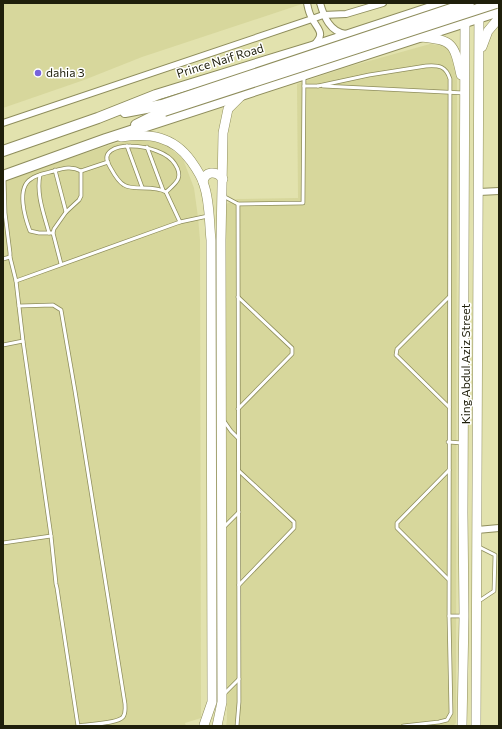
<svg xmlns="http://www.w3.org/2000/svg" width="502" height="729" font-family="Commissioner,sans-serif">
<rect width="100%" height="100%" fill="#e2e2ae"/>
<g fill="#d7d79c">
<path d="M 3,3 L 305,3 L 142,57 L 84,80 L 3,108 Z"/>
<path d="M 430,44 L 444,46 L 453,53 L 457,68 L 456,723 L 453,726 L 226,726 L 227,720 L 226,204 L 237,199 L 298,198 L 297,84 L 344,68 Z"/>
<path d="M 145,139 L 166,145 L 183,159 L 194,188 L 198,217 L 200,240 L 201,718 L 185,723 L 186,726 L 3,726 L 3,180 L 110,145 L 126,141 Z"/>
</g>
<g fill="none" stroke-linecap="round" stroke-linejoin="round">
<g stroke="#8e8d5c" stroke-width="4.5">
<g id="lane">
<path d="M 304,86 L 318,86"/>
<path d="M 318,86 L 369,75 L 426,66 C 439,65 446,66 450,79 L 449,616 L 451,713 L 447,720 L 439,722 L 403,726"/>
<path d="M 323,86 L 464,93"/>
<path d="M 127,146 L 142,187"/>
<path d="M 147,147 L 163,190"/>
<path d="M 55,170 L 66,212"/>
<path d="M 40,175 C 36,194 44,214 49,233"/>
<path d="M 4,177 L 5,213 L 10,253 L 10,257 L 16,281 L 23,341 L 51,536 L 56,584 L 57,588 L 78,726"/>
<path d="M 166,192 C 176,183 184,178 175,164 C 161,141 94,139 109,165 C 113,172 117,181 124,185 C 133,191 154,185 166,192 L 180,222"/>
<path d="M 224,194 L 225,197 L 238,204 L 303,203 L 304,77"/>
<path d="M 53,233 L 39,233 L 30,231 C 25,218 16,188 31,179 C 37,174 47,173 54,171 C 64,168 72,166 81,171 L 108,162"/>
<path d="M 3,259 L 10,257"/>
<path d="M 61,264 L 53,233 L 54,229 L 66,212 L 79,200 L 81,196 L 81,171"/>
<path d="M 16,281 L 180,222 L 208,216"/>
<path d="M 238,297 L 292,348 L 292,354 L 238,409"/>
<path d="M 449,297 L 397,349 L 396,355 L 449,407"/>
<path d="M 19,306 L 53,305 L 61,310 L 75,391 L 125,704 C 125,709 126,713 123,717 C 117,724 87,724 78,726"/>
<path d="M 3,345 L 23,341"/>
<path d="M 224,421 L 231,431 L 238,438"/>
<path d="M 448,442 L 463,443"/>
<path d="M 224,527 L 239,512"/>
<path d="M 3,543 L 51,536"/>
<path d="M 448,579 L 397,528 L 397,523 L 449,470"/>
<path d="M 239,585 L 294,528 L 294,522 L 239,471"/>
<path d="M 479,601 L 494,591 L 495,555 L 479,547"/>
<path d="M 449,616 L 463,616"/>
<path d="M 224,694 L 239,679"/>
<path d="M 237,726 L 239,702 L 238,204"/>
</g>
</g>
<g stroke="#8e8d5c" stroke-width="8">
<g id="street">
<path d="M 307,3 C 308,8 309,14 312,18 C 317,30 327,32 313,46"/>
<path d="M 320,3 C 324,17 330,32 346,34"/>
<path d="M 3,123 L 312,19 L 323,15 L 346,14 L 383,3"/>
<path d="M 479,192 L 499,191"/>
<path d="M 477,530 L 499,528"/>
</g>
</g>
<g stroke="#8e8d5c" stroke-width="10">
<g id="secondary">
<path d="M 420,37 C 453,40 454,43 461,75"/>
<path d="M 482,47 L 488,31 L 499,18"/>
<path d="M 121,137 C 150,133 173,136 191,161 C 196,168 202,177 204,185 C 210,202 209,222 211,240 L 212,702 L 204,725"/>
<path d="M 203,182 C 205,171 216,170 223,179"/>
<path d="M 217,726 L 222,702 L 221,240 L 223,133 L 228,109 L 242,95"/>
<path d="M 462,726 L 464,616 L 463,513 L 465,16"/>
<path d="M 476,726 L 479,3"/>
</g>
</g>
<g stroke="#8e8d5c" stroke-width="12">
<g id="primary">
<path d="M 125,112 L 162,105"/>
<path d="M 136,125 L 164,111"/>
<path d="M 3,151 L 98,118 L 156,95 L 312,47 L 446,3"/>
<path d="M 3,176 L 106,139 L 499,11"/>
</g>
</g>
<use href="#lane" stroke="#fff" stroke-width="3"/>
<use href="#street" stroke="#fff" stroke-width="6"/>
<use href="#secondary" stroke="#fff" stroke-width="9"/>
<use href="#primary" stroke="#fff" stroke-width="10"/>
<g stroke="#8e8d5c" stroke-width="12" stroke-linecap="butt">
<g id="primary-bridge">
<path d="M 162,105 L 469,3"/>
<path d="M 164,111 L 496,3"/>
</g>
</g>
<use href="#primary-bridge" stroke="#fff" stroke-width="10"/>
</g>
<circle fill="#7762dc" stroke="#fff" stroke-width="1.5" cx="38" cy="73" r="4"/>
<g text-anchor="middle" stroke-width="3" stroke-linejoin="round" paint-order="stroke">
<g font-size="12" fill="#1f1f0b" stroke="#fff">
<text transform="translate(220 61) rotate(-17)" y="4">Prince Naif Road</text>
<text transform="translate(466 364) rotate(-90)" y="4">King Abdul Aziz Street</text>
</g>
<g font-size="12" fill="#1f1f0b" stroke="#fff" text-anchor="start">
<text x="46" y="77">dahia 3</text>
</g>
</g>
<rect width="502" height="729" fill="none" stroke="#1f1f0b" stroke-width="8"/>
</svg>
